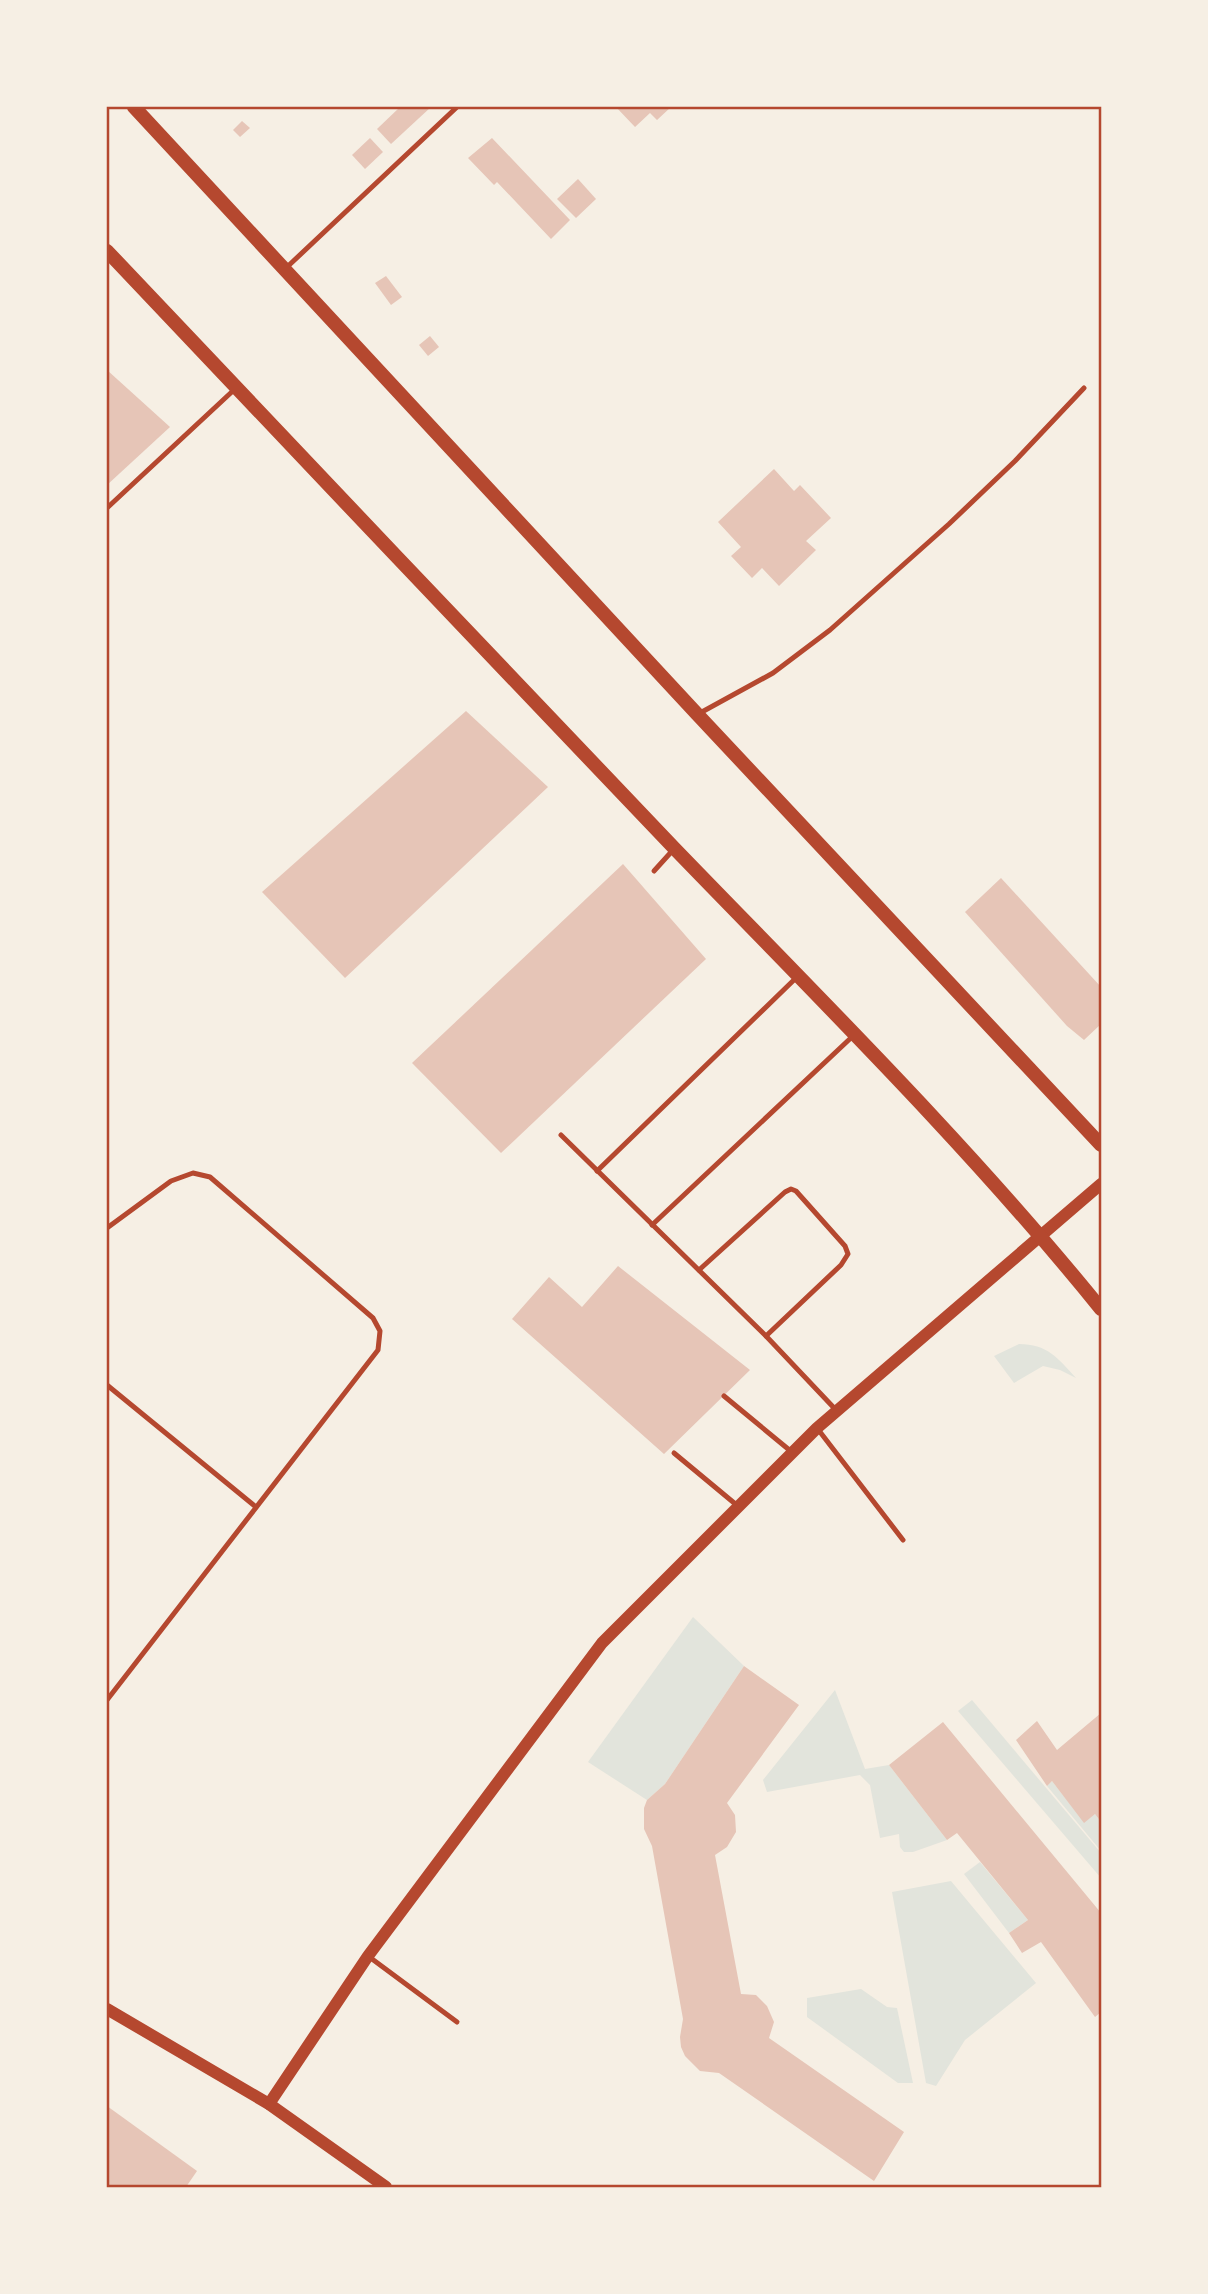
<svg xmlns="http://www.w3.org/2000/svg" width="1208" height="2294" font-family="Overpass,sans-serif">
<rect width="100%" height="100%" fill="#f6efe4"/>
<g fill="#e2e4dc">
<path d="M 1019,1344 C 1047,1344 1058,1358 1076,1378 L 1060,1370 L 1043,1366 L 1014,1383 L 994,1356 Z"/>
<path d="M 693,1617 L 744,1666 L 665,1784 L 647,1800 L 588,1762 Z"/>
<path d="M 835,1690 L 865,1769 L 889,1765 L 947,1840 L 913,1852 L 904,1852 L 900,1847 L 899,1834 L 880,1838 L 870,1785 L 860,1775 L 767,1792 L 763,1780 Z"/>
<path d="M 972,1700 L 1101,1853 L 1101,1878 L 958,1711 Z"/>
<path d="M 1052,1781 L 1084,1822 L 1095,1814 L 1101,1822 L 1101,1851 L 1047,1786 Z"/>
<path d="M 980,1862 L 1028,1920 L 1009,1933 L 964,1874 Z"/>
<path d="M 951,1881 L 1036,1983 L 965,2040 L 936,2086 L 926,2083 L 892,1892 Z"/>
<path d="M 861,1989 L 887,2007 L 897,2008 L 913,2083 L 898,2083 L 807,2017 L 807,1998 Z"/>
</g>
<g fill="#e6c5b7">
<path d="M 400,107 L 431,107 L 391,144 L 377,129 Z"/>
<path d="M 616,107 L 671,107 L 657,120 L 650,113 L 635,127 Z"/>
<path d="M 242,121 L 250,128 L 240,137 L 233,130 Z"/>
<path d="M 370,138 L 383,152 L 365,169 L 352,155 Z"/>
<path d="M 492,138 L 570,220 L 551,239 L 497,182 L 494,185 L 468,158 Z"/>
<path d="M 578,179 L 596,199 L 576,218 L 557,199 Z"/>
<path d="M 386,276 L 402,297 L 391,305 L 375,283 Z"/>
<path d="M 430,336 L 439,347 L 428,356 L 419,345 Z"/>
<path d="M 107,370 L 170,427 L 107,485 Z"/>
<path d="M 774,469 L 794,491 L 800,485 L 831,518 L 806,541 L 816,550 L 779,586 L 762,568 L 752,578 L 731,556 L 741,547 L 718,522 Z"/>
<path d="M 466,711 L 548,787 L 345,978 L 262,892 Z"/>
<path d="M 623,864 L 706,959 L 501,1153 L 412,1063 Z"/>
<path d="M 1001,878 L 1101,987 L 1101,1024 L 1084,1040 L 1067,1026 L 965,912 Z"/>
<path d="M 618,1266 L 750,1370 L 664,1454 L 512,1319 L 549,1277 L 582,1307 Z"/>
<path d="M 744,1666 L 799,1705 L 727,1803 L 735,1815 L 736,1832 L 727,1847 L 715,1855 L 741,1994 L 756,1995 L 767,2006 L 774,2022 L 769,2038 L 904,2132 L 874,2181 L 719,2073 L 700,2071 L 685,2056 L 681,2047 L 680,2037 L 683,2019 L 652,1846 L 644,1829 L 644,1808 L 647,1800 L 665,1784 Z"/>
<path d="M 1101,1713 L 1101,1822 L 1095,1814 L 1084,1823 L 1052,1781 L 1047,1786 L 1016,1740 L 1037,1721 L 1057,1750 Z"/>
<path d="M 943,1722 L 1101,1913 L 1101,2012 L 1095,2017 L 1041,1942 L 1022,1953 L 1009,1933 L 1028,1920 L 957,1833 L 947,1840 L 889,1765 Z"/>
<path d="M 107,2106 L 197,2171 L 186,2187 L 107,2187 Z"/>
</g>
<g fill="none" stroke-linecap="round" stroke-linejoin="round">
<g stroke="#b5482f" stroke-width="5">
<path d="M 286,268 L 457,107"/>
<path d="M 107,508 L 236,388"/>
<path d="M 700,713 L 773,673 L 830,630 L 949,524 L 1015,461 L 1084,388"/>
<path d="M 654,871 L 673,850"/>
<path d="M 561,1135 L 766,1336 L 836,1410"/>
<path d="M 597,1171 L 798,976"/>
<path d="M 652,1225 L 854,1035"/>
<path d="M 107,1228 L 171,1181 L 193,1173 L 210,1177 L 373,1318 L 380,1331 L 378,1350 L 107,1700"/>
<path d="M 699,1270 L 785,1192 L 791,1189 L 796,1191 L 845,1246 L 848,1254 L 841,1265 L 766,1336"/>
<path d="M 107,1385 L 256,1507"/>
<path d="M 724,1396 L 793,1453"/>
<path d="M 817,1428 L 903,1540"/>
<path d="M 674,1453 L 739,1507"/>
<path d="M 368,1956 L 457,2022"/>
</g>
<g stroke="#b5482f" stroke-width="12">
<path d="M 107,2009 L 269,2104 L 386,2187"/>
<path d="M 269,2104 L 368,1956 L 602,1643 L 817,1428 L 1101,1184"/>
</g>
<g stroke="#b5482f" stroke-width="14">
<path d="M 134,107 L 697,714 L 1101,1145"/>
<path d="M 107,251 C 296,451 485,650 675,849 C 820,999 970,1147 1101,1309"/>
</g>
</g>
<rect width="1208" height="2294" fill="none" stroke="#f6efe4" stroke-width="217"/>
<rect x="108" y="108" width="992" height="2078" fill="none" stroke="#b5482f" stroke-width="2.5"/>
</svg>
